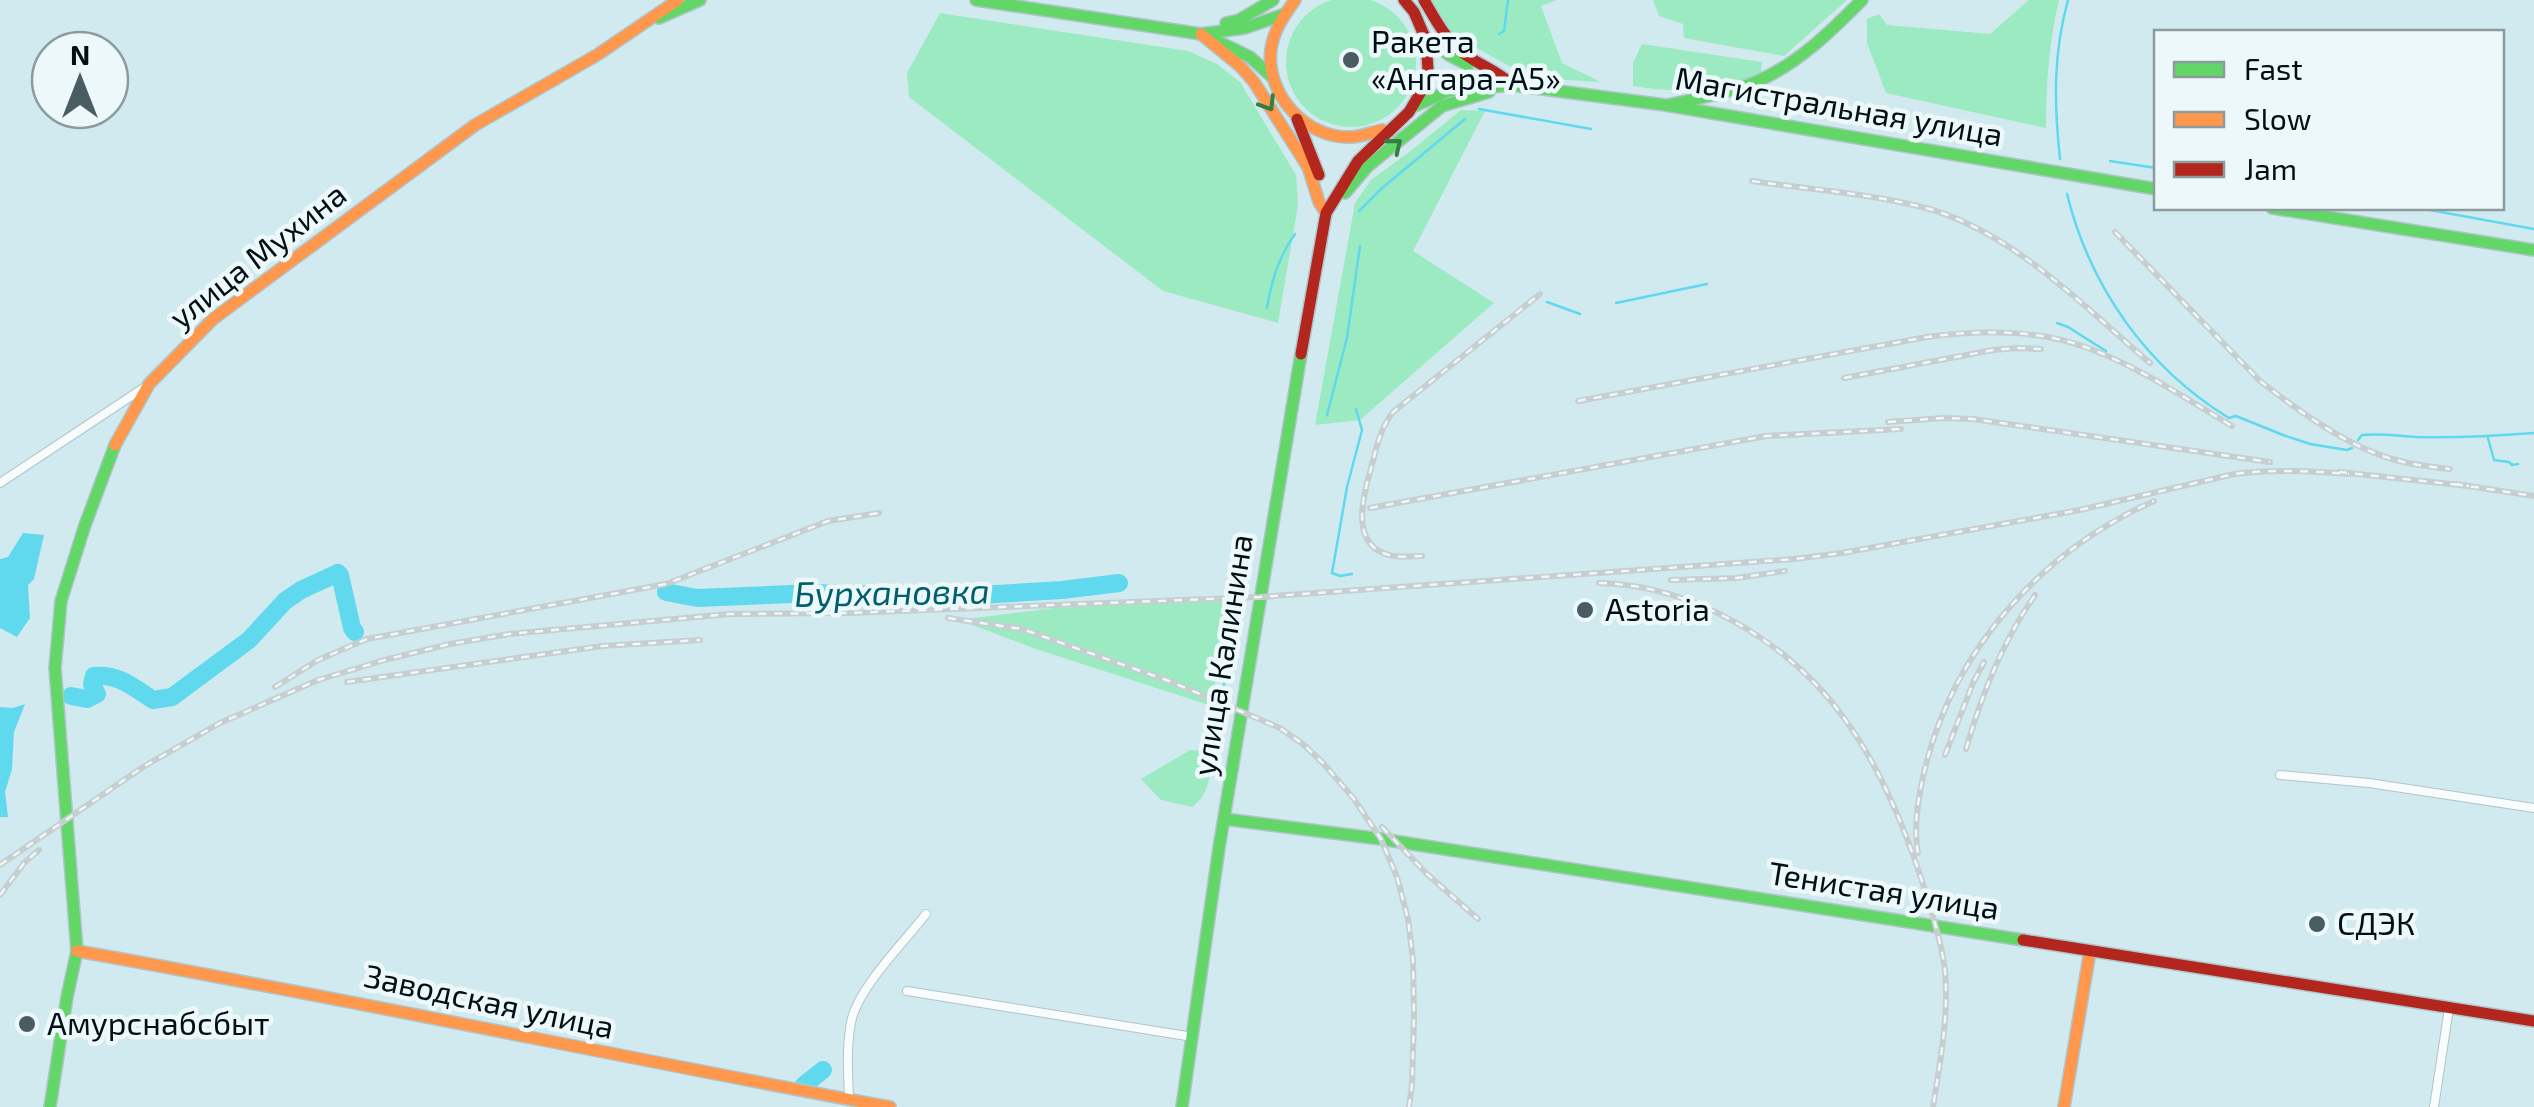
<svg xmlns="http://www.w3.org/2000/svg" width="2534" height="1107" font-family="'Exo 2',sans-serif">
<rect width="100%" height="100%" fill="#d1eaef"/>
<g fill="#9ceac1">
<circle cx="1351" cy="62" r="65"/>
<path d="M 1431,0 L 1557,0 L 1541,6 L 1562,63 L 1601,82 L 1531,78 L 1453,35 Z"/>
<path d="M 1653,0 L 1847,0 L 1784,56 L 1684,38 L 1683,24 L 1659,16 Z"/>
<path d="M 2029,0 L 2059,0 C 2049,43 2046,84 2046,128 L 1886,93 L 1867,43 L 1867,19 L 1879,14 L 1887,25 L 1990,34 Z"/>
<path d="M 940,13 L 1188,51 L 1217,64 L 1240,82 L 1296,175 L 1298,205 L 1278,323 L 1163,291 L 909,97 L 907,73 Z"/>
<path d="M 1642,44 L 1762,62 L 1761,76 C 1708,93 1688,94 1633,86 L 1633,63 Z"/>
<path d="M 1461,110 L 1485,111 L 1413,251 L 1494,303 L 1360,420 L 1315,425 L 1355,203 L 1371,180 L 1413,149 Z"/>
<path d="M 1226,600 L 1212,706 L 1036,649 L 959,620 L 1054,608 Z"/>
<path d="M 1190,750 L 1213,751 C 1210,772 1211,794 1192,807 L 1161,800 L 1141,779 Z"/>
</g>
<g fill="#60d8ee">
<path d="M 23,533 L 44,535 L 34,579 L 28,585 L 30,618 L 17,637 L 0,628 L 0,559 L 8,557 Z"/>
<path d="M 25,704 L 14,732 L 12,769 L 5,792 L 8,817 L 0,817 L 0,707 L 13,708 Z"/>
</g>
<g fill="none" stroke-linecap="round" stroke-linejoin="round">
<g stroke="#60d8ee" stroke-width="2.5">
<path d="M 1499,34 L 1504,31 L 1508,0"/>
<path d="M 1479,109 L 1591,129"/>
<path d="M 2060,159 C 2054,104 2053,54 2068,0"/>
<path d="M 2110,161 L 2156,168"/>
<path d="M 2067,194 C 2090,287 2147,368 2229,418 L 2236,416 L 2283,435 L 2310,444 L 2347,450 L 2352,448"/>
<path d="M 2419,208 L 2534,229"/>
<path d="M 1359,211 L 1381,189 L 1465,119"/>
<path d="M 1547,302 L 1580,314"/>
<path d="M 1616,303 L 1707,284"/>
<path d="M 1267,308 C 1271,282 1279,256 1295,234"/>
<path d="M 2057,323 L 2068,327 L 2106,351"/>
<path d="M 1327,415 L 1347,338 L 1360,246"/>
<path d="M 2488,438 L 2494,460 L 2509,462 L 2512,465 L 2518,464"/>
<path d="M 2358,440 L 2362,435 C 2381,433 2398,436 2416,437 C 2456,438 2495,436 2534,433"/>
<path d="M 1352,574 L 1340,576 L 1332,573 L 1347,487 L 1362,430 L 1356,409"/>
<path d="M 1218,711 L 1226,675 L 1225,651 L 1230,643 L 1229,635 L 1235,621 L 1236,582"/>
</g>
<g stroke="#60d8ee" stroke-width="18">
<path d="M 666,592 L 697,598 L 814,593 L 946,597 L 1062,590 L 1119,583"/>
<path d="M 71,696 L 87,699 L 97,694 L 92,684 L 94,676 C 119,674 133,687 153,700 L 172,697 L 249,640 L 285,601 L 301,590 L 338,573 L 340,575 L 352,628 L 355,632"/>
<path d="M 804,1085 L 823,1070"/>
</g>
<g stroke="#b0c5ca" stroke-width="10">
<g id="street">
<path d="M 0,483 L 145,387"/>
<path d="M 2280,775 L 2369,783 L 2534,808"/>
<path d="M 907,991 L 1193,1037"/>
<path d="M 849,1098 C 848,1072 846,1044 852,1018 C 861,985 905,941 926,914"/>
<path d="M 2434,1107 L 2449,1008"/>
</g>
</g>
<g stroke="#b0c5ca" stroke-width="14">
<g id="fast">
<path d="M 976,0 L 1201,34 L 1245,28 L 1282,15"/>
<path d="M 659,18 L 700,0"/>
<path d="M 1226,23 L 1239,20 L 1273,0"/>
<path d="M 1427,38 L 1449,55 L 1468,65"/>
<path d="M 1217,41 L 1250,57 L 1271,76"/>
<path d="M 1668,105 C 1698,98 1730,93 1758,81 C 1799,63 1831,31 1862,0"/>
<path d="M 1415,106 L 1448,91 L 1512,85 L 1665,105 L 2156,189"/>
<path d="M 1345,193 L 1368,166 L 1442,106 L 1489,92"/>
<path d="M 2272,208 L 2534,250"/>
<path d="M 1224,819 L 1381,839 L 2023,940"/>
<path d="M 50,1107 L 67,997 L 77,951 L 55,668 L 61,601 L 85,525 L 115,445"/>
<path d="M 1182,1107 L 1219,848 L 1301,354"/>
</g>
</g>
<g stroke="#b0c5ca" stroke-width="14">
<g id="slow">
<path d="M 1295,0 C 1284,16 1274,29 1271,49 C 1265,94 1306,139 1351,137 C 1361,137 1372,132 1382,130"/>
<path d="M 1201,34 L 1240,66 L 1254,82 L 1308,167 L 1319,202 L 1326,213"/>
<path d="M 115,445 L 149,384 L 213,319 L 475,125 L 597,55 L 678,0"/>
<path d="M 77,951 C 349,999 619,1057 890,1107"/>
<path d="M 2064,1107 L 2090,951"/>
</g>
</g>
<g stroke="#b0c5ca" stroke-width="14">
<g id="jam">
<path d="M 1424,0 C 1435,19 1446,40 1463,53 C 1479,65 1498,71 1512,85"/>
<path d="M 1297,119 L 1319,175"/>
<path d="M 1301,354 L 1326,213 L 1358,161 L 1409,112 L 1425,85 L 1428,70 L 1426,40 L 1414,12 L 1404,0"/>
<path d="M 2023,940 L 2534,1021"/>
</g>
</g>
<use href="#street" stroke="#f8fcfd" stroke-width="8"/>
<use href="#fast" stroke="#63d668" stroke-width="11"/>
<use href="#slow" stroke="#ff974d" stroke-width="11"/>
<use href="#jam" stroke="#b3261e" stroke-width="11"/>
<g stroke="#c7ced0" stroke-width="6">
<g id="rail">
<path d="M 1752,181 C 1807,189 1864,193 1918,206 C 2008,227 2082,305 2150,363"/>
<path d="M 2115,232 L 2260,381 C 2297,410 2351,449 2396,460 C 2413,465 2432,467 2450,469"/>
<path d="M 1844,378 L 1993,350 L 2017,348 L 2041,349"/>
<path d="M 1578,401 L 1927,337 C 1979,330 2038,329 2088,348 C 2139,367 2185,398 2232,426"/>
<path d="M 1888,422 L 1943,418 L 1973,419 L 2270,462"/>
<path d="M 2339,472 L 2469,486"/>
<path d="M 2455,484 L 2534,496"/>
<path d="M 1370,508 L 1766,436 L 1901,429"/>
<path d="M 1422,556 C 1412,556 1399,558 1389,555 C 1351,545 1362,500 1370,472 C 1376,451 1379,430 1393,412 L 1540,294"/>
<path d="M 1671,580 L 1737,578 L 1785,571"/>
<path d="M 1599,583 C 1693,585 1789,642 1844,718 C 1878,764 1902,821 1920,875 C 1929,902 1942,943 1945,971 C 1949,1017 1940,1062 1933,1107"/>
<path d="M 948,618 L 1022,629 L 1169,681 L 1280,728 L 1303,744 L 1323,763 L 1354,799 L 1381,839 L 1397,877 L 1408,919 L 1413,960 L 1414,1017 L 1412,1085 L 1409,1107"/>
<path d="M 347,682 L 602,646 L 700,640"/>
<path d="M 275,687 L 318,660 L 367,639 L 666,584 L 828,521 L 879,513"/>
<path d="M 1966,749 C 1982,694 2002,643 2035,595"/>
<path d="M 1945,755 L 1973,683 L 1984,662"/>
<path d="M 1382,827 L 1427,874 L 1478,919"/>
<path d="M 1918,853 C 1913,829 1918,800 1923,777 C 1950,654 2039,552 2154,501"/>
<path d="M 0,865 L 143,767 L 220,723 L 318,680 L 388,659 L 450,644 L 509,634 L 730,614 L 848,613 L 1260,597 L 1794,559 L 1842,553 L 2080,510 L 2234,474 C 2273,469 2311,471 2349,474"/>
<path d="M 0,895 L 25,862 L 39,850"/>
</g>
</g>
<use href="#rail" stroke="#edf8fa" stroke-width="2.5" stroke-dasharray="8" stroke-linecap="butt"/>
</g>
<defs><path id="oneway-chevron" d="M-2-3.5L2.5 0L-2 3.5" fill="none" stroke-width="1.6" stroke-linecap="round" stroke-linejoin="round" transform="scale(2.5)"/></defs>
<g stroke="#367d42">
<use href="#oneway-chevron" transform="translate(1268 104) rotate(58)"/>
<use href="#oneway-chevron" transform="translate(1395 145) rotate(-39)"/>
</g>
<g fill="#495c61" stroke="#edf8fa" stroke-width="4">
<circle cx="1351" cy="60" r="10"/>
<circle cx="1585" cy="610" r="10"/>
<circle cx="2317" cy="924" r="10"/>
<circle cx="27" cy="1024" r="10"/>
</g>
<g text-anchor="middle" stroke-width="9" stroke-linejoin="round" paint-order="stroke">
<g font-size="32" fill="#001014" stroke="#edf8fa" text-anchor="start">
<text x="1371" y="53">Ракета<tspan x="1371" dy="37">«Ангара-А5»</tspan></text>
<text x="1605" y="621">Astoria</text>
<text x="2337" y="935">СДЭК</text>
<text x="47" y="1035">Амурснабсбыт</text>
</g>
<g font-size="32" fill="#001014" stroke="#edf8fa">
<text transform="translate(1839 107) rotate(10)" y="11">Магистральная улица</text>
<text transform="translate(258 256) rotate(-38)" y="11">улица Мухина</text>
<text transform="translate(1223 655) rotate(-81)" y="11">улица Калинина</text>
<text transform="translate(1884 891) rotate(9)" y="11">Тенистая улица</text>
<text transform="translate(489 1002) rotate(12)" y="11">Заводская улица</text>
</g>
<g font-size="35" font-style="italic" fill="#015e6c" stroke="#edf8fa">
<text transform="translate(892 593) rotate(-1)" y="12">Бурхановка</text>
</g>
</g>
<rect x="2154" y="30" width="350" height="180" fill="#edf8fa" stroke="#8e9b9e" stroke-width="2.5"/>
<rect x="2174" y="62" width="50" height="15" fill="#63d668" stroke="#8e9b9e" stroke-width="2.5"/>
<text x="2244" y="80" font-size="30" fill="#001014">Fast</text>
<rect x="2174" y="112" width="50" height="15" fill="#ff974d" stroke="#8e9b9e" stroke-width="2.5"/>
<text x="2244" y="130" font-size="30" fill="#001014">Slow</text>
<rect x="2174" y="162" width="50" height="15" fill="#b3261e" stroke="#8e9b9e" stroke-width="2.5"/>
<text x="2244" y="180" font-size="30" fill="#001014">Jam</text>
<g transform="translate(80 80)"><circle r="48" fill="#edf8fa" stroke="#8e9b9e" stroke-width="2.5"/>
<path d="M0-8L18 38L0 25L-18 38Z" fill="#495c61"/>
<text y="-15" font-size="28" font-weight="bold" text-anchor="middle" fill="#001014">N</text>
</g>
</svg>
